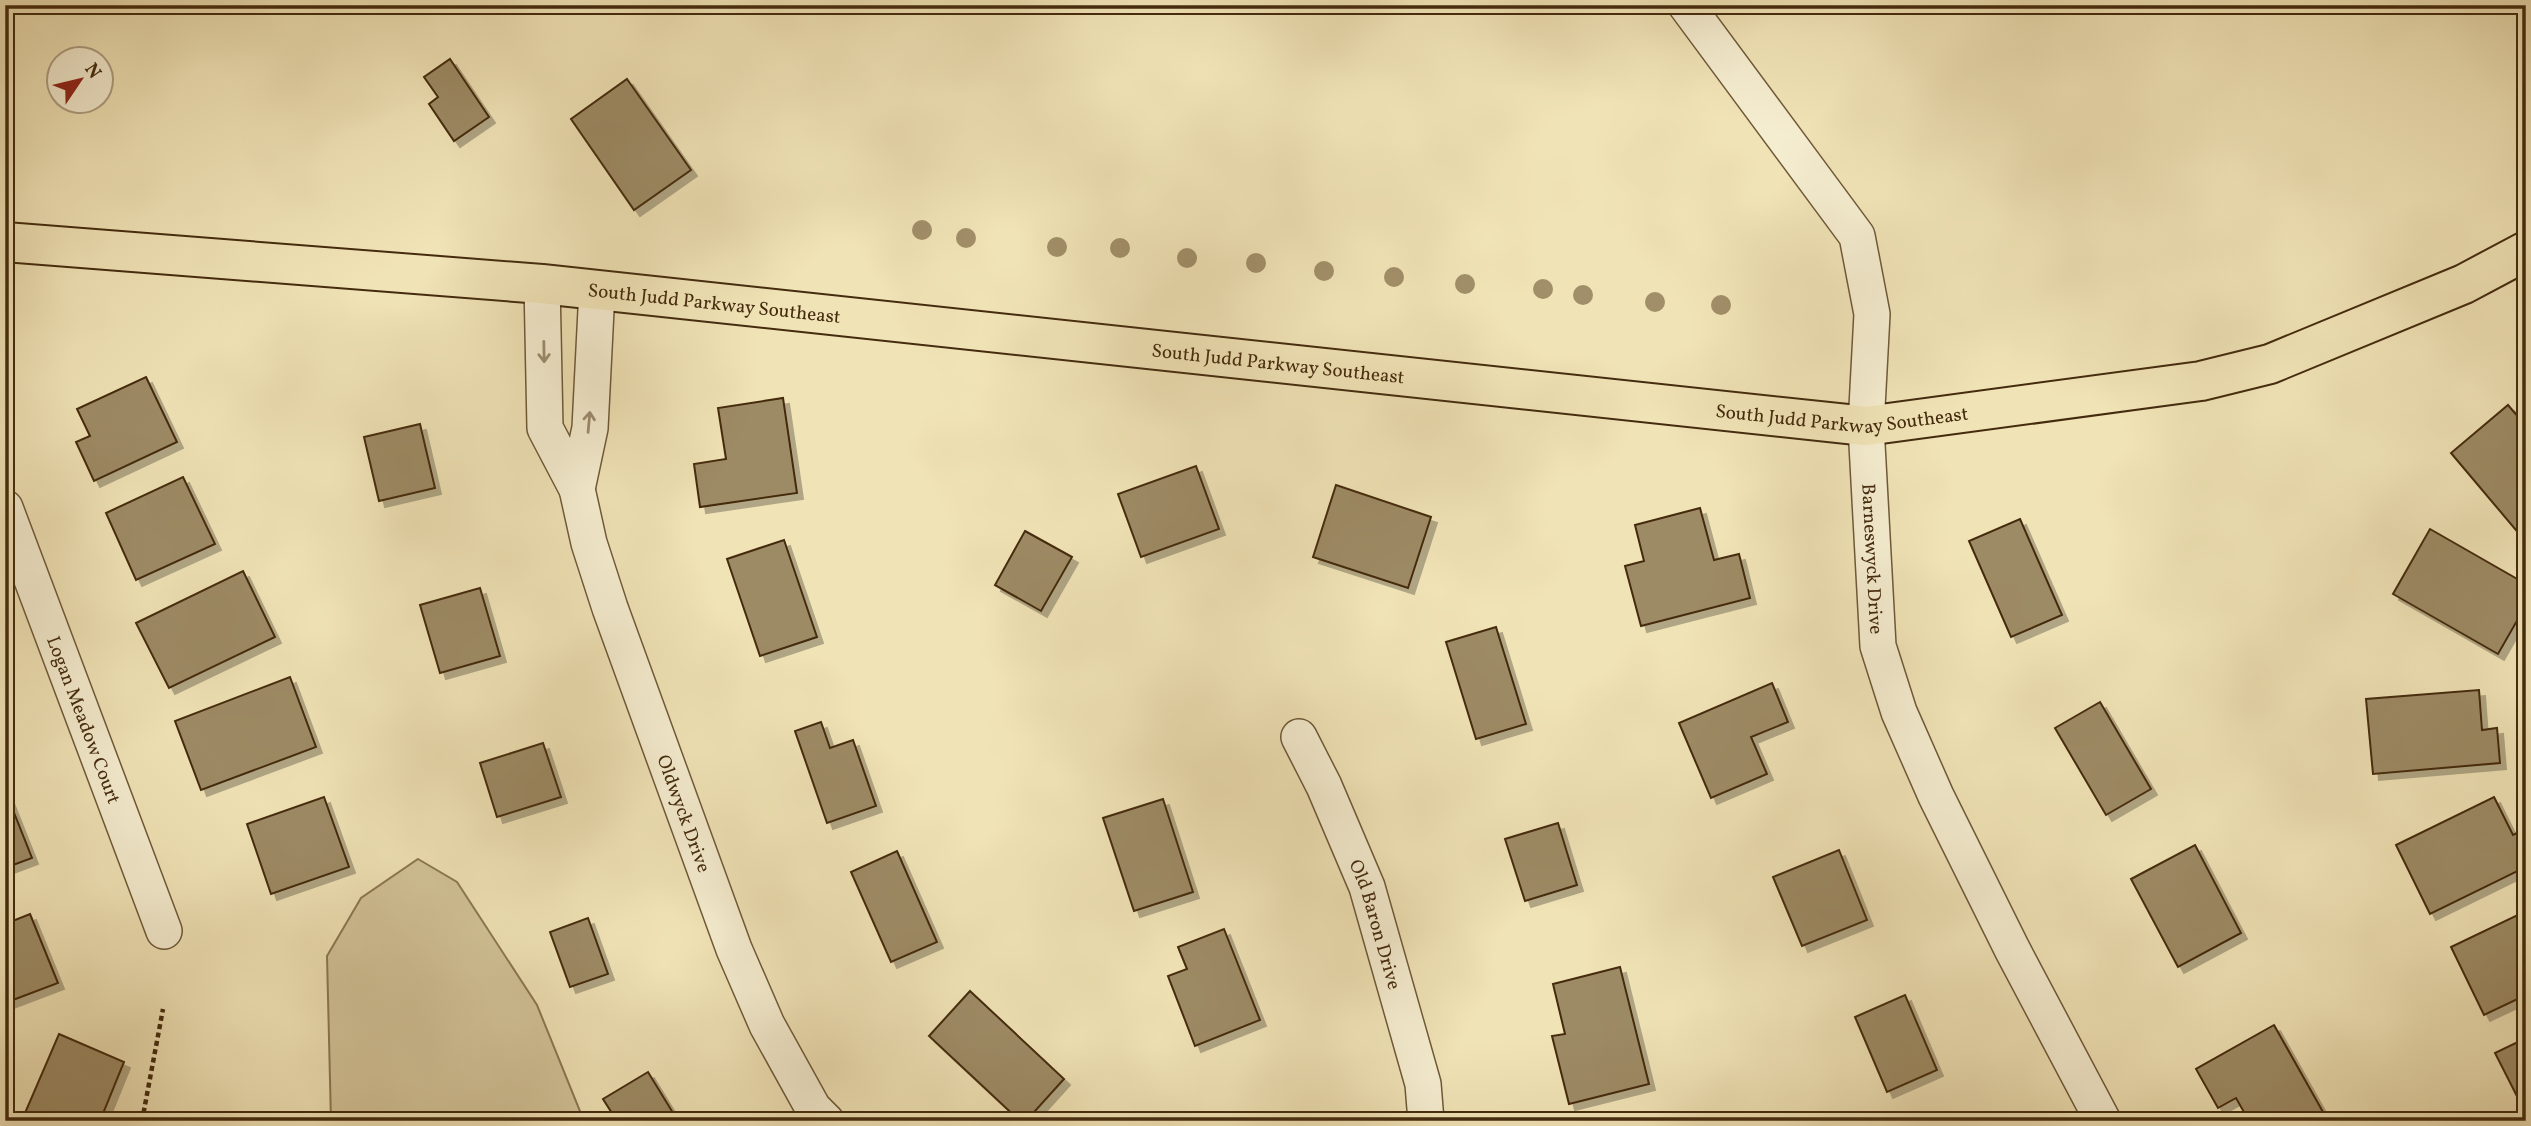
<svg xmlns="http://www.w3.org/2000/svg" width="2531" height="1126" font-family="Vollkorn,serif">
<defs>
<filter id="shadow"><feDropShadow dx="6" dy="6" stdDeviation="0" flood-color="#0004"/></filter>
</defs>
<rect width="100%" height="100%" fill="#f0e3b6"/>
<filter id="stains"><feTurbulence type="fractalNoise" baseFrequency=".00286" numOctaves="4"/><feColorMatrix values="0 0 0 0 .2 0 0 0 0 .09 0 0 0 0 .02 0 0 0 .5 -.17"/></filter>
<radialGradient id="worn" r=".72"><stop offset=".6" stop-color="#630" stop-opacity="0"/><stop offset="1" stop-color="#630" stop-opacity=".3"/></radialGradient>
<path fill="#d3c499" stroke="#8c7854" stroke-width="2" d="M 418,859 L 457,882 L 537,1005 L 584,1121 L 331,1121 L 327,956 L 361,898 Z"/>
<g fill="#9d8b65" stroke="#442b0e" stroke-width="2" filter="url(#shadow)">
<path d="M 450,59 L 489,117 L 454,141 L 429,104 L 438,97 L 424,77 Z"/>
<path d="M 627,79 L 691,170 L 634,210 L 571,119 Z"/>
<path d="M 146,377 L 177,442 L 94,481 L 76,442 L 90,436 L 77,409 Z"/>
<path d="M 783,398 L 797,493 L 700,507 L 694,464 L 726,459 L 718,408 Z"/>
<path d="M 2508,405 L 2526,426 L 2526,542 L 2451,453 Z"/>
<path d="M 420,424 L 435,488 L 379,501 L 364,437 Z"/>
<path d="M 1196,466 L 1219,529 L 1141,557 L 1118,494 Z"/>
<path d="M 183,477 L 215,544 L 136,580 L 106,513 Z"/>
<path d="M 1336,485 L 1431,517 L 1408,588 L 1313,557 Z"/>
<path d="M 1700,508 L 1714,560 L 1739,554 L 1750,598 L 1641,626 L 1625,566 L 1644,561 L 1635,525 Z"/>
<path d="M 2020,519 L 2062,615 L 2011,637 L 1969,541 Z"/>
<path d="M 2430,529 L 2526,584 L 2526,605 L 2498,654 L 2393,594 Z"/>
<path d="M 1025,531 L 1072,557 L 1041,611 L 995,585 Z"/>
<path d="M 784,540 L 817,637 L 760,656 L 727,559 Z"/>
<path d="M 243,571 L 275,637 L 169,688 L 136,623 Z"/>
<path d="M 480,588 L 500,656 L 440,673 L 420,605 Z"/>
<path d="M 1496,627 L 1526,724 L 1476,739 L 1446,642 Z"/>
<path d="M 290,677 L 316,747 L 201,790 L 175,721 Z"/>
<path d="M 1772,683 L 1788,722 L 1751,737 L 1767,774 L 1711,798 L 1679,723 Z"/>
<path d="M 2479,690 L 2482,730 L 2497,728 L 2500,763 L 2373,774 L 2366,699 Z"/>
<path d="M 2100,702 L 2151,789 L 2106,815 L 2055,728 Z"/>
<path d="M 821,722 L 830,748 L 853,740 L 876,806 L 827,823 L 795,731 Z"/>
<path d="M 543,743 L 561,797 L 497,817 L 480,763 Z"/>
<path d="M 5,790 L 32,858 L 5,868 Z"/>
<path d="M 324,797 L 349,867 L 271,894 L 247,824 Z"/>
<path d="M 2494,797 L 2513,835 L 2521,831 L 2526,840 L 2526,867 L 2430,914 L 2396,845 Z"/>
<path d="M 1163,799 L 1193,892 L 1134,911 L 1103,818 Z"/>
<path d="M 1558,823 L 1577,885 L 1525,901 L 1505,839 Z"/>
<path d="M 2195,845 L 2241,933 L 2178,967 L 2131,879 Z"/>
<path d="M 1839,850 L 1867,920 L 1802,946 L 1773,877 Z"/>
<path d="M 897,851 L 937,942 L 891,962 L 851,872 Z"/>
<path d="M 2526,911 L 2526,995 L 2484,1015 L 2451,947 Z"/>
<path d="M 30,914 L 58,983 L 5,1003 L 5,924 Z"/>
<path d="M 588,918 L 608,974 L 570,987 L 550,932 Z"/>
<path d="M 1224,929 L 1260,1020 L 1195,1046 L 1168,976 L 1187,969 L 1178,947 Z"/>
<path d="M 1620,967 L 1649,1084 L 1569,1104 L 1552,1036 L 1565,1034 L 1553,984 Z"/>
<path d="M 970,991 L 1064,1079 L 1026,1121 L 1020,1121 L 929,1036 Z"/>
<path d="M 1905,995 L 1937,1070 L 1887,1092 L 1855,1017 Z"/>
<path d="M 2274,1025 L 2323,1112 L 2308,1121 L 2249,1121 L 2236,1098 L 2218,1108 L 2196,1069 Z"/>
<path d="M 59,1034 L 124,1062 L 100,1121 L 43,1121 L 25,1113 Z"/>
<path d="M 2526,1038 L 2526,1114 L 2495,1053 Z"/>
<path d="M 648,1072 L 678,1121 L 617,1121 L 603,1099 Z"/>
</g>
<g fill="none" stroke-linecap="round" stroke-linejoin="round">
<g stroke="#6f5938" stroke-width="38">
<g id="minor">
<path id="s1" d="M 1686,5 L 1857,236 L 1872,314 L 1866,426 L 1878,646 L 1899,712 L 1936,796 L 2012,949 L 2103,1121"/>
<path id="s2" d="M 542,284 L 545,428 L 577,489 L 589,543 L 610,608 L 734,949 L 767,1025 L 813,1108 L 826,1121"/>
<path d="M 577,489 L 590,428 L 597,290"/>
<path id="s3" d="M 5,508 L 164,931"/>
<path id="s4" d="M 1299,737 L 1324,786 L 1367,887 L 1423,1084 L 1426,1121"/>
</g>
</g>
<g stroke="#442b0e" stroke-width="42">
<g id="trunk">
<path id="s5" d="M 5,242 L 542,284 L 1866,426 L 2201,381 L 2270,364 L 2464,284 L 2526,251"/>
</g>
</g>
<path stroke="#442b0e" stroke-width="4.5" stroke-dasharray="5 3.5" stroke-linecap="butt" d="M 142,1121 L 163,1009"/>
<use href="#minor" stroke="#f5edd0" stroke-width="35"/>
<use href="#trunk" stroke="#f0e3b6" stroke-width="38"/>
</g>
<g fill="#a18f69">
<circle cx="922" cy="230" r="10"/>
<circle cx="966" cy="238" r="10"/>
<circle cx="1057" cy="247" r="10"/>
<circle cx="1120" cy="248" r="10"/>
<circle cx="1187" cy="258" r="10"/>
<circle cx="1256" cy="263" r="10"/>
<circle cx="1324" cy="271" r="10"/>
<circle cx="1394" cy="277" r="10"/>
<circle cx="1465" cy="284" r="10"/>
<circle cx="1543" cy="289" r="10"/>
<circle cx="1583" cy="295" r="10"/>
<circle cx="1655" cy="302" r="10"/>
<circle cx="1721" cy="305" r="10"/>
</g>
<defs><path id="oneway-shaft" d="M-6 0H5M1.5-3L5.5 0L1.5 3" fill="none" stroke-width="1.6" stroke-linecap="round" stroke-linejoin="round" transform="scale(1.75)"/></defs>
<g stroke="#9c8c6f">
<use href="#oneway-shaft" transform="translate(544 352) rotate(89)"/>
<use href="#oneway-shaft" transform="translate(589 422) rotate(-85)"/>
</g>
<g text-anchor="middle" stroke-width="5" stroke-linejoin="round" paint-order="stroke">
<g font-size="19" fill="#442b0e" stroke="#f5edd0">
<text dy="7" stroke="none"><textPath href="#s5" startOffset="712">South Judd Parkway Southeast</textPath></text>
<text dy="7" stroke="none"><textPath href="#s5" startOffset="1279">South Judd Parkway Southeast</textPath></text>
<text dy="7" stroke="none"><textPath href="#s5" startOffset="1846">South Judd Parkway Southeast</textPath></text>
<text dy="7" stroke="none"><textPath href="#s1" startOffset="612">Barneswyck Drive</textPath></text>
<text dy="7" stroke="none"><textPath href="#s3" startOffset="226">Logan Meadow Court</textPath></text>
<text dy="7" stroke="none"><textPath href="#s2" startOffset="555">Oldwyck Drive</textPath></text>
<text dy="7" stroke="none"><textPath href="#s4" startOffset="203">Old Baron Drive</textPath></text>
</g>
</g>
<rect width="2531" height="1126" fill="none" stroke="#f0e3b6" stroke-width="28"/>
<rect x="7" y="7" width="2517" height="1112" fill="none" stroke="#442b0e" stroke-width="3.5"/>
<rect x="14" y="14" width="2503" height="1098" fill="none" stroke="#442b0e" stroke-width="2"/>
<g transform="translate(80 80) rotate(55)"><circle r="33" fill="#f5edd0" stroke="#ae9f82" stroke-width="2"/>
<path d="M0-5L12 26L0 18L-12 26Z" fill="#8f2418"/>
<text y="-10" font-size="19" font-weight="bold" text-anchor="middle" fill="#442b0e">N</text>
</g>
<rect width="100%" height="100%" filter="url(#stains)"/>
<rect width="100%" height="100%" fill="url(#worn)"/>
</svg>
